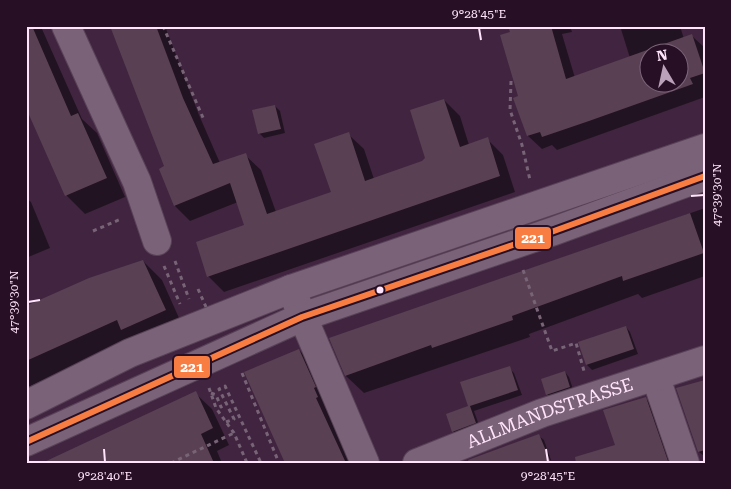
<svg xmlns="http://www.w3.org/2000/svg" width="731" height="489" font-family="'Roboto Serif',serif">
<rect width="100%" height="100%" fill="#412540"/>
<g fill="#0007" fill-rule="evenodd">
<path d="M 26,26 L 40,26 L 42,29 L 82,119 L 97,133 L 125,197 L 85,214 L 67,196 L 26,104 Z"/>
<path d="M 111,26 L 165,26 L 199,115 L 220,163 L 245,155 L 261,170 L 276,212 L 332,193 L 348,134 L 364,149 L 374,179 L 422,162 L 427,159 L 444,100 L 460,116 L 469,145 L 487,139 L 503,155 L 515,192 L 224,292 L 208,276 L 246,226 L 238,202 L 190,221 L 175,206 L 160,170 L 166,167 Z"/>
<path d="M 510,26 L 570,26 L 572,32 L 562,34 L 575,78 L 630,58 L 620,26 L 680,26 L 684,39 L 692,36 L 705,48 L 705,97 L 557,150 L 552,145 L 542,149 L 528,136 L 515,99 L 520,97 ZM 648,52 L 678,52 L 678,82 L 648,82 Z"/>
<path d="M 275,106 L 280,111 L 285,133 L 264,138 L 259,133 Z"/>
<path d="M 26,198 L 31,202 L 50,248 L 26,258 Z"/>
<path d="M 705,208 L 705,276 L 642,298 L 638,294 L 529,334 L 530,337 L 364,393 L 346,376 L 330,339 Z"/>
<path d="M 143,261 L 162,280 L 184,329 L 133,340 L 26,388 L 26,308 Z"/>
<path d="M 626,327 L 630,332 L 638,354 L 592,370 L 587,365 L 580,343 Z"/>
<path d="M 299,350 L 312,363 L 329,409 L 327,410 L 352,463 L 287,463 Z"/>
<path d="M 509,368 L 514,373 L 522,395 L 474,411 L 480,428 L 458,436 L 453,431 L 469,407 L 462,383 Z"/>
<path d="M 565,372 L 569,377 L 574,392 L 552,399 L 547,394 Z"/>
<path d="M 705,381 L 705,457 L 699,452 Z"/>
<path d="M 195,393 L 212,409 L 229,445 L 217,451 L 222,463 L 44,463 Z"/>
<path d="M 646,399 L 654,407 L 673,463 L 585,463 L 617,446 Z"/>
<path d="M 539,436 L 544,440 L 551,460 L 543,463 L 463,463 Z"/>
</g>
<g fill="#5a4053" fill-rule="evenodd">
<path d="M 26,26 L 32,26 L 71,116 L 78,113 L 107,178 L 65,196 L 26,108 Z"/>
<path d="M 110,26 L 156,26 L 183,98 L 213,164 L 246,153 L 267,214 L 331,192 L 314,144 L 349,132 L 365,181 L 422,161 L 425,158 L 410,110 L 444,99 L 460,147 L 488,137 L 500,176 L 207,277 L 196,242 L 244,225 L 230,183 L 174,206 L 159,169 L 164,166 Z"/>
<path d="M 508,26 L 551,26 L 566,79 L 692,34 L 705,73 L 690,78 L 693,84 L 589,121 L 542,137 L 540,132 L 527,136 L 513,98 L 518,96 L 500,35 L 510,32 ZM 648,52 L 678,52 L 678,82 L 648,82 Z"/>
<path d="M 275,105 L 281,129 L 258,134 L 252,110 Z"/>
<path d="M 690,213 L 704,253 L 623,281 L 622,276 L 512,316 L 513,320 L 432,348 L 431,345 L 345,376 L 329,338 Z"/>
<path d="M 143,260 L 166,310 L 121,330 L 117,320 L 26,361 L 26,306 L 89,278 Z"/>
<path d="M 626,326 L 634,349 L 586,365 L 578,342 Z"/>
<path d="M 299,349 L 316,387 L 314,388 L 318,397 L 316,398 L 346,463 L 285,463 L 244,372 Z"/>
<path d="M 510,366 L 518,390 L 470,406 L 476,423 L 452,432 L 446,414 L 468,406 L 460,382 Z"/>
<path d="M 565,371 L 570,387 L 546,395 L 541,379 Z"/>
<path d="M 705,380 L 705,450 L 698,452 L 676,388 Z"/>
<path d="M 196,391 L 213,428 L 201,434 L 214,463 L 42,463 Z"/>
<path d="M 646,397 L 668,461 L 576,463 L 575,457 L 615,445 L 603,410 Z"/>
<path d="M 539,434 L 551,463 L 469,463 L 468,460 Z"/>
</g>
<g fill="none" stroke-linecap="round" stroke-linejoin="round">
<g stroke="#594258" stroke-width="30">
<g id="minor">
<path d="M 66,26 L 137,182 L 157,241"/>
<path d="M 291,289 L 365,463"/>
<path d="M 656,378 L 685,463"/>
<path id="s1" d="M 417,463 L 542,413 L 705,360"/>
</g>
</g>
<g stroke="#594258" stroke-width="30">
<g id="tertiary">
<path d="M 26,405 L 130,353 L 291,289 L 705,148"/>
<path d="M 26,442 L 302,317 L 554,231 L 705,176"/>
</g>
</g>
<g stroke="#786477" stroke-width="3" stroke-dasharray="4 4" stroke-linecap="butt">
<path d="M 163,26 L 204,120"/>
<path d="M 511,81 L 510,110 L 522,145 L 530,180"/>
<path d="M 93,231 L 121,219"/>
<path d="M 175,261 L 189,299"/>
<path d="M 164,266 L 180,304"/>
<path d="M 523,270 L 552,351 L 576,343 L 584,371"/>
<path d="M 242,373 L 279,463"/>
<path d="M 209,388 L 216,408 L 234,433 L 247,463"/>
<path d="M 211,393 L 216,395 L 221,407 L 227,404"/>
<path d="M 226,422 L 234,419 L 219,389 L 225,386 L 261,463"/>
<path d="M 171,463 L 234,433"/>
</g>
<use href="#minor" stroke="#7a6378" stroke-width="28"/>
<use href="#tertiary" stroke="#7a6378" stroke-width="28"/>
<path stroke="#786477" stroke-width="3" stroke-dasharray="4 4" stroke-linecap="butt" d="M 198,289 L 206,307"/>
<g stroke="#271025" stroke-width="10">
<path id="bus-1" d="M 26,442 L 302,317 L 554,231 L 705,176"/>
</g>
<use href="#bus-1" stroke="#f77d43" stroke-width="6"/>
</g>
<path fill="none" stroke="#ffe4fb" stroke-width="2" d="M 479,28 L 481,40M 691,196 L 704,195M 28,302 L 40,300M 104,449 L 105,462M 546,449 L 548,462"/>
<circle fill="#ffe4fb" stroke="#271025" stroke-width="2" cx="380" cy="290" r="4.5"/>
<g text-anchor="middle" stroke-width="4.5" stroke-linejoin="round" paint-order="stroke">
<g font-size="18" fill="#ffe4fb" stroke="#271025">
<text dy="6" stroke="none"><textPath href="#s1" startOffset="142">ALLMANDSTRASSE</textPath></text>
</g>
</g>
<g stroke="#271025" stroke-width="2">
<rect x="514" y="226" width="38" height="24" rx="5" fill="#f77d43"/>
<rect x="173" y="355" width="38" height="24" rx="5" fill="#f77d43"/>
</g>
<g font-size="14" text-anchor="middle" font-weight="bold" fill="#fff">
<text x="533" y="243">221</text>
<text x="192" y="372">221</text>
</g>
<rect width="731" height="489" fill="none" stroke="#271025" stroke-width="55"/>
<g transform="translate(664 68) rotate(351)"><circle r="24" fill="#271025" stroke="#7d657b"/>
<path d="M0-4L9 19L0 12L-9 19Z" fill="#bca1ba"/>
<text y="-8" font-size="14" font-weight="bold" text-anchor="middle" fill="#ffe4fb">N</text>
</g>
<rect x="28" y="28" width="676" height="434" fill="none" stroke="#ffe4fb" stroke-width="2"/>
<g font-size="12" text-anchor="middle" fill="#ffe4fb">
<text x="479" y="18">9°28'45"E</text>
<text transform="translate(717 195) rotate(-90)" y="4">47°39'30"N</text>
<text transform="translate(14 302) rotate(-90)" y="4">47°39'30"N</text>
<text x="105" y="480">9°28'40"E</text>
<text x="548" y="480">9°28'45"E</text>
</g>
</svg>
